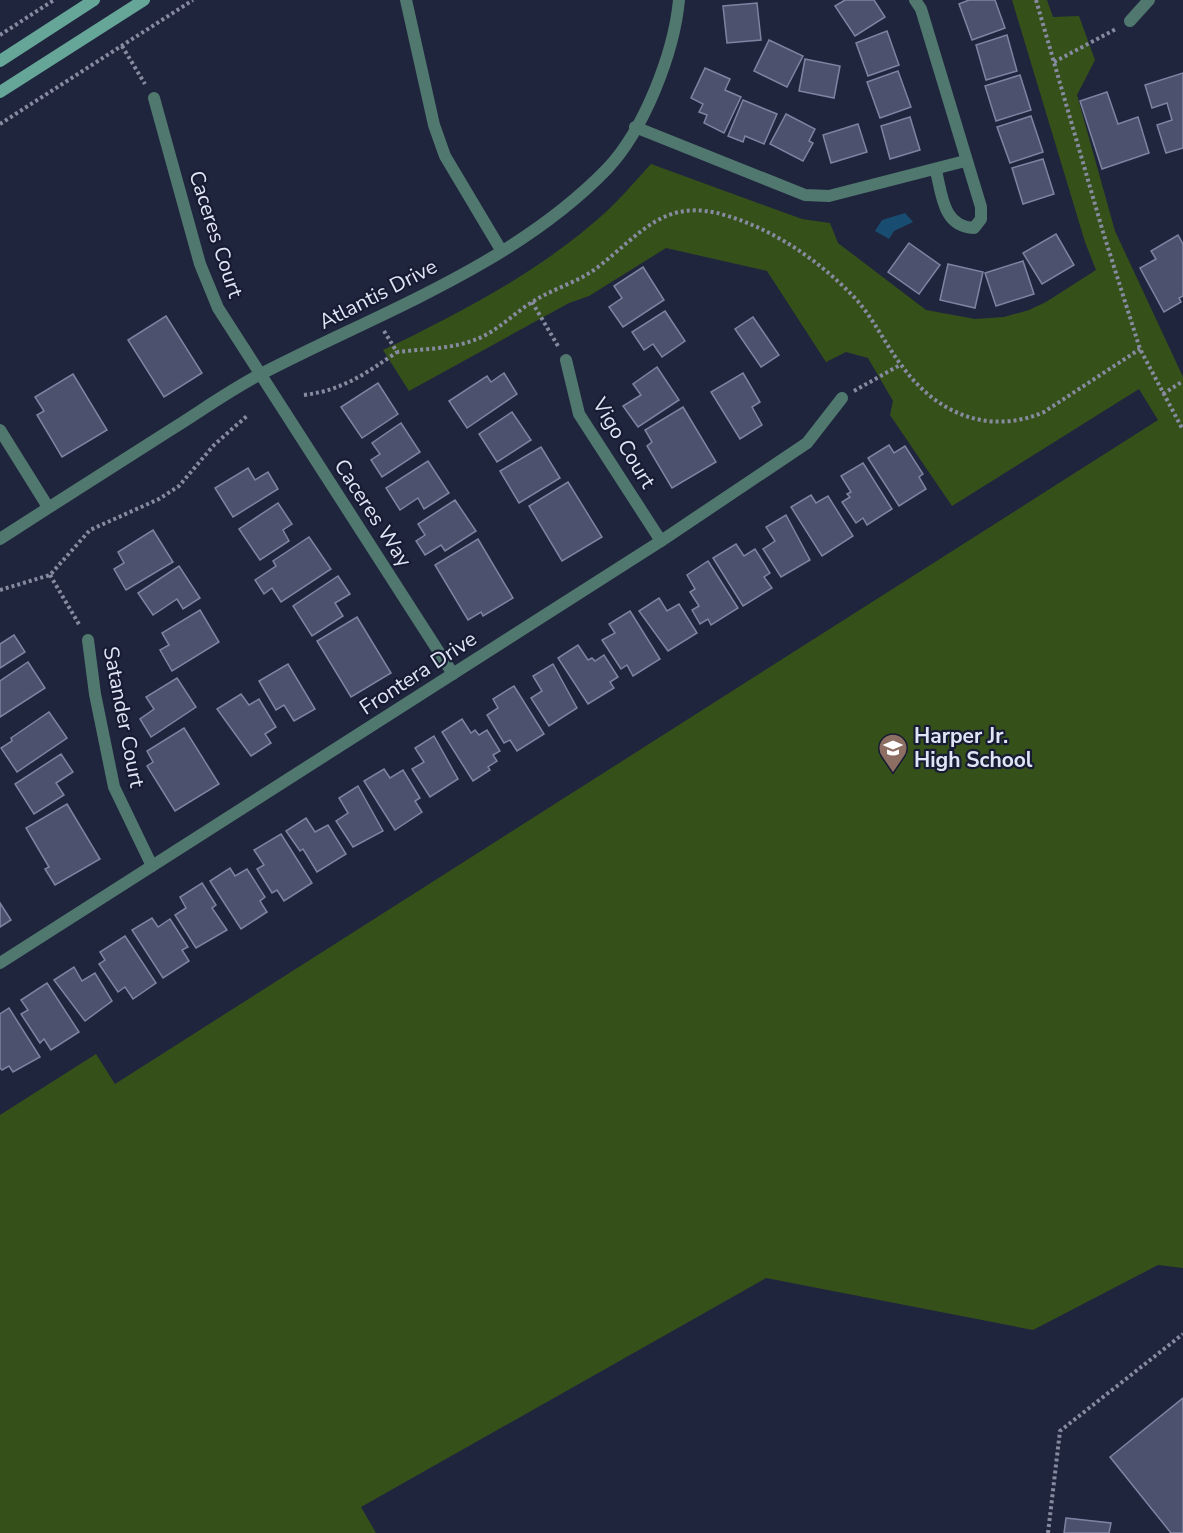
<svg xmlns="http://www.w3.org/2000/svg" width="1183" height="1533" font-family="'Nunito Sans',sans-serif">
<rect width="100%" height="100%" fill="#20253e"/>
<path fill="#36501a" d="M 1012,0 L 1047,0 L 1053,17 L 1079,16 L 1095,60 L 1077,95 L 1115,231 L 1183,377 L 1183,1268 L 1158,1265 L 1033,1330 L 766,1278 L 361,1507 L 376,1533 L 0,1533 L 0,1115 L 96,1054 L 115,1084 L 1158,420 L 1139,389 L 952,506 L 890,415 L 893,401 L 868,358 L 846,352 L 826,362 L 767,271 L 666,248 L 589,296 L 569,303 L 409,391 L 383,350 C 460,313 543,270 607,211 C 622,197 636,180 651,164 L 802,219 L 830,223 L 838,243 L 926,310 L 975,319 L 1004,317 L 1029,310 L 1046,302 L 1096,270 L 1085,242 Z"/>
<path fill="#184d71" d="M 905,213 L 913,222 L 894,231 L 889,239 L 875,231 L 882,220 Z"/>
<g fill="#4c526e" stroke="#7d84a2" stroke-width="1.5">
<path d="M 845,0 L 874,0 L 885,17 L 855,36 L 835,6 Z"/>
<path d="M 969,0 L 995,0 L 1005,28 L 972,40 L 959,4 Z"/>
<path d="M 757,3 L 761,40 L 727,43 L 723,6 Z"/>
<path d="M 887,31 L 899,65 L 868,76 L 856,43 Z"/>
<path d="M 1007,35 L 1017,71 L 986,80 L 976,45 Z"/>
<path d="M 769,40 L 803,56 L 787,87 L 754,71 Z"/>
<path d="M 805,59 L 840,66 L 834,98 L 799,91 Z"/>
<path d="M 705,68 L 730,79 L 725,90 L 741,97 L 724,133 L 704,123 L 707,115 L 699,112 L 703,104 L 691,98 Z"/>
<path d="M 898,71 L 911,107 L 880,118 L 867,82 Z"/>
<path d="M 1183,73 L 1183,148 L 1166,153 L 1157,125 L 1172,120 L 1167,103 L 1152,108 L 1145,85 Z"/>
<path d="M 1020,75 L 1031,110 L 996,121 L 985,86 Z"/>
<path d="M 1107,92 L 1118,124 L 1138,117 L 1149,153 L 1102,169 L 1080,101 Z"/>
<path d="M 743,100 L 777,114 L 764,144 L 745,136 L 743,142 L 728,136 Z"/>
<path d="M 786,114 L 815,129 L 809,141 L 813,143 L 803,161 L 770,144 Z"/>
<path d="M 1031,116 L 1043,152 L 1010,163 L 997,127 Z"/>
<path d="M 910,117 L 920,150 L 890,159 L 881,126 Z"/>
<path d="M 858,124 L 867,152 L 831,163 L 823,135 Z"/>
<path d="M 1043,159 L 1054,194 L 1023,204 L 1012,168 Z"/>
<path d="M 1056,234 L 1074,265 L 1042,284 L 1023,253 Z"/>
<path d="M 1178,235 L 1183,244 L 1183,296 L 1179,298 L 1181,302 L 1164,312 L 1140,268 L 1156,259 L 1151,251 Z"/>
<path d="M 909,243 L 940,265 L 919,294 L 888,272 Z"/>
<path d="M 1023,261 L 1034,294 L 996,306 L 985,273 Z"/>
<path d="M 948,264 L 983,272 L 975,308 L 940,300 Z"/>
<path d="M 643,267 L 664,300 L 623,327 L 609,307 L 622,298 L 614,286 Z"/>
<path d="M 665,311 L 685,341 L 662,357 L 653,344 L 644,350 L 632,332 Z"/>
<path d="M 166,316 L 202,373 L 164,397 L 128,340 Z"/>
<path d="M 753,317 L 779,355 L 761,367 L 735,329 Z"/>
<path d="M 657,367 L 679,400 L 638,427 L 623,406 L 641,395 L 633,384 Z"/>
<path d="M 504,373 L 517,394 L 467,428 L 449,401 L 487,376 L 491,382 Z"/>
<path d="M 743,373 L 760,402 L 752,407 L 762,425 L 740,439 L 711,392 Z"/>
<path d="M 73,374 L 107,430 L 62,457 L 37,415 L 44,411 L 35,397 Z"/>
<path d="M 378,383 L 398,414 L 362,438 L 341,407 Z"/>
<path d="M 683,407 L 716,462 L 672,488 L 647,446 L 652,442 L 645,430 Z"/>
<path d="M 512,412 L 531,440 L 497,462 L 479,434 Z"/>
<path d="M 401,423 L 420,452 L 382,477 L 371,460 L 380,454 L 372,443 Z"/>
<path d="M 889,445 L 894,453 L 905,446 L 923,474 L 919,477 L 926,489 L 899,506 L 868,458 Z"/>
<path d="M 541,447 L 560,478 L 519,503 L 500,471 Z"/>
<path d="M 428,461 L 449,493 L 424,509 L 418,498 L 400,510 L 386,488 Z"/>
<path d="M 863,463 L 892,509 L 867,525 L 863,518 L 856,523 L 842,502 L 850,497 L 847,494 L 851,492 L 841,476 Z"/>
<path d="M 248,468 L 255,480 L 268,472 L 278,489 L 233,517 L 215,488 Z"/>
<path d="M 568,482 L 602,537 L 562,561 L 529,506 Z"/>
<path d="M 811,495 L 816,503 L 828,496 L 853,536 L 822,556 L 791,507 Z"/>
<path d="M 455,500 L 476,531 L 445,551 L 441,545 L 425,555 L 416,541 L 425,535 L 418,524 Z"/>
<path d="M 278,503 L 292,524 L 283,530 L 289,541 L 260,560 L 239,529 Z"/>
<path d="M 786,515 L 810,560 L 781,577 L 763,549 L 775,541 L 766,527 Z"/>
<path d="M 153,530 L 173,562 L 126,590 L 114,569 L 124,563 L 118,552 Z"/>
<path d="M 309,537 L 331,569 L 281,602 L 272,588 L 264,594 L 255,580 L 276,566 L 273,561 Z"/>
<path d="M 478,539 L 513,598 L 483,616 L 481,612 L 468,620 L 435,565 Z"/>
<path d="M 736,544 L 744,556 L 755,549 L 770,573 L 764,577 L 772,588 L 743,606 L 713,558 Z"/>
<path d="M 708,561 L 738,608 L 711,625 L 708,619 L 700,624 L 692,610 L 699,606 L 690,592 L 695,589 L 687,575 Z"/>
<path d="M 179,566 L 200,598 L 183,609 L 177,599 L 153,615 L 138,593 Z"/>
<path d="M 338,576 L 350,594 L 335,603 L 343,616 L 312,636 L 293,606 Z"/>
<path d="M 659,598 L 667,611 L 679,604 L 697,633 L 668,651 L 639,611 Z"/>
<path d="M 200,610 L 219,642 L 172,671 L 160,650 L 169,645 L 162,633 Z"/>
<path d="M 630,611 L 660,659 L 633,676 L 627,665 L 621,669 L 602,640 L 615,633 L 609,624 Z"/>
<path d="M 357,617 L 391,673 L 351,697 L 317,641 Z"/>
<path d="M 14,635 L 25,652 L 0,668 L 0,644 Z"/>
<path d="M 578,645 L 588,660 L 592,658 L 595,661 L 604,655 L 618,677 L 610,682 L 614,688 L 588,704 L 558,658 Z"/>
<path d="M 28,662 L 45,688 L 0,717 L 0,681 Z"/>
<path d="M 288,664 L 315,709 L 294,721 L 284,705 L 276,710 L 259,681 Z"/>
<path d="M 553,664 L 577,708 L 549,726 L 531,698 L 542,691 L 533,676 Z"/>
<path d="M 177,678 L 196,707 L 151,737 L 140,719 L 154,709 L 146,697 Z"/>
<path d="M 514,686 L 544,734 L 517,751 L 510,740 L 504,743 L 487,715 L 498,708 L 493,699 Z"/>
<path d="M 241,694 L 249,705 L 259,699 L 276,727 L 265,734 L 271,743 L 251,756 L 217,709 Z"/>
<path d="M 49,712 L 67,738 L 17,772 L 1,748 L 12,741 L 11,738 Z"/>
<path d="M 462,719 L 471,733 L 475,730 L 479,735 L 487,730 L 500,751 L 493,755 L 497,761 L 488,767 L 490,770 L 473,781 L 442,732 Z"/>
<path d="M 184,728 L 219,784 L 175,811 L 147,766 L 153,762 L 147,751 Z"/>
<path d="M 434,736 L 458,779 L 430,797 L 412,769 L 424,762 L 415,748 Z"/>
<path d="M 61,754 L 73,772 L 56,783 L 64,795 L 34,814 L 15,784 Z"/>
<path d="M 384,769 L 390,778 L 403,770 L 420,798 L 415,801 L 422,812 L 395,830 L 364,781 Z"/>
<path d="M 358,786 L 383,831 L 353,847 L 336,821 L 348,813 L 339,798 Z"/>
<path d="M 67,804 L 100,859 L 55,885 L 45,869 L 49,867 L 26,828 Z"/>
<path d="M 306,818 L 315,832 L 328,825 L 346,854 L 317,872 L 303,849 L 300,851 L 286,831 Z"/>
<path d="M 281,834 L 312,883 L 284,901 L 277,890 L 272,893 L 257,869 L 264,865 L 254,850 Z"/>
<path d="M 230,868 L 235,876 L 247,869 L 265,897 L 260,901 L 267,912 L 241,929 L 210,881 Z"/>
<path d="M 202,883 L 216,905 L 212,908 L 227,930 L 196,948 L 175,915 L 186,908 L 180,897 Z"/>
<path d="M 0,903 L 11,920 L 0,927 Z"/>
<path d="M 152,918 L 158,927 L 170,919 L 188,947 L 182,950 L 189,961 L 163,978 L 132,930 Z"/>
<path d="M 125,936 L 156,983 L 133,999 L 125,987 L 118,992 L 99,964 L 105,960 L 100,952 Z"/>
<path d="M 74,967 L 82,981 L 95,973 L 112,1001 L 85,1021 L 54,980 Z"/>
<path d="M 47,983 L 79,1032 L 51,1050 L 44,1039 L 40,1043 L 21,1014 L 28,1010 L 21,1000 Z"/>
<path d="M 9,1008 L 40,1057 L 13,1072 L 9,1066 L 2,1070 L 0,1068 L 0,1014 Z"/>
<path d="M 1183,1398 L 1183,1533 L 1171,1533 L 1110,1457 Z"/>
<path d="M 1066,1518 L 1111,1523 L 1109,1533 L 1064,1533 Z"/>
</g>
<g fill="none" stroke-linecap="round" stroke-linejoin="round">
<g stroke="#868ba0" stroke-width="4" stroke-dasharray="3 3" stroke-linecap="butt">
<path d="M 1036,0 L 1103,232 L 1140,349 L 1183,430"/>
<path d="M 0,35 L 54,0"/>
<path d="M 122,46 L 145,84"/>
<path d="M 1054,62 L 1116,29"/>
<path d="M 0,124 L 193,0"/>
<path d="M 532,302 L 558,346"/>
<path d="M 384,331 L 397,352 C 423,349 453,349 477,339 C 498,331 515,312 534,301 C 554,288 579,282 598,267 C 642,233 665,196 728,216 C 776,231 818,260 853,296 C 874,318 884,343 902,366 C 936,413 988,436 1044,412 L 1140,349"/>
<path d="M 854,391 L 900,365"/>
<path d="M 1163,394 L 1183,381"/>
<path d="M 304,395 C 343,390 365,374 397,352"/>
<path d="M 50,575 L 80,626"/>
<path d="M 0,590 L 50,575 L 90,530 L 159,499 L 179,486 L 214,445 L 248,415"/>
<path d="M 1048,1533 L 1060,1431 L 1183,1334"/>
</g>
<g stroke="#51786f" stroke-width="12">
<path d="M 406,0 L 434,125 L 445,156 L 501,250"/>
<path d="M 915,0 L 921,9 L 981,207 L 981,219 L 974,228 C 943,227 942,195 936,171"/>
<path d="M 1130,21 L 1149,0"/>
<path d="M 154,98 L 200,264 L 218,308 L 453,674"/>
<path d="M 635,127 L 805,195 L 829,196 L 965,161"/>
<path d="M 566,360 L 579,414 L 661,541"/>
<path d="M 0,430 L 48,507"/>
<path d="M 0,539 C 57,502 114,466 172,429 C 201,411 230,390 261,374 C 378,313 513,266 607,169 C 644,130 674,53 679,0"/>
<path d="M 88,640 L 95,694 L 114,787 L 152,866"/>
<path d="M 0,963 L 661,541 L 807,443 L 842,398"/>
</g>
<g stroke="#66a698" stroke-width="12">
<path d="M 0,61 L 94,0"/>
<path d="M 0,92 L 144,0"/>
</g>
</g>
<defs>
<g id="school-pin" transform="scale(1.5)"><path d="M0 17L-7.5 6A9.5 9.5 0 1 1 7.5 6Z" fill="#8d6e63" stroke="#171b33"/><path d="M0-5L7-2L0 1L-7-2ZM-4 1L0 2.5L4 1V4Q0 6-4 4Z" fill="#fff"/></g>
</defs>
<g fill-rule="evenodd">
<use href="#school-pin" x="893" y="748"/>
</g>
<g text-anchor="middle" stroke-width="4.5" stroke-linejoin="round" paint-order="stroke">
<g font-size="21" fill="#e0e5f5" stroke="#171b33">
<text transform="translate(216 234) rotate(72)" y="7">Caceres Court</text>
<text transform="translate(378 294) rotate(-27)" y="7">Atlantis Drive</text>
<text transform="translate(624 443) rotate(59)" y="7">Vigo Court</text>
<text transform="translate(373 513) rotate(57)" y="7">Caceres Way</text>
<text transform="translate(418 673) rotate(-33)" y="7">Frontera Drive</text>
<text transform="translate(124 717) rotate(79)" y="7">Satander Court</text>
</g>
<g font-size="21" font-weight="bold" fill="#e0e5f5" stroke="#171b33" text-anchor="start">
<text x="914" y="743">Harper Jr.<tspan x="914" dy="24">High School</tspan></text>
</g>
</g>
</svg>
